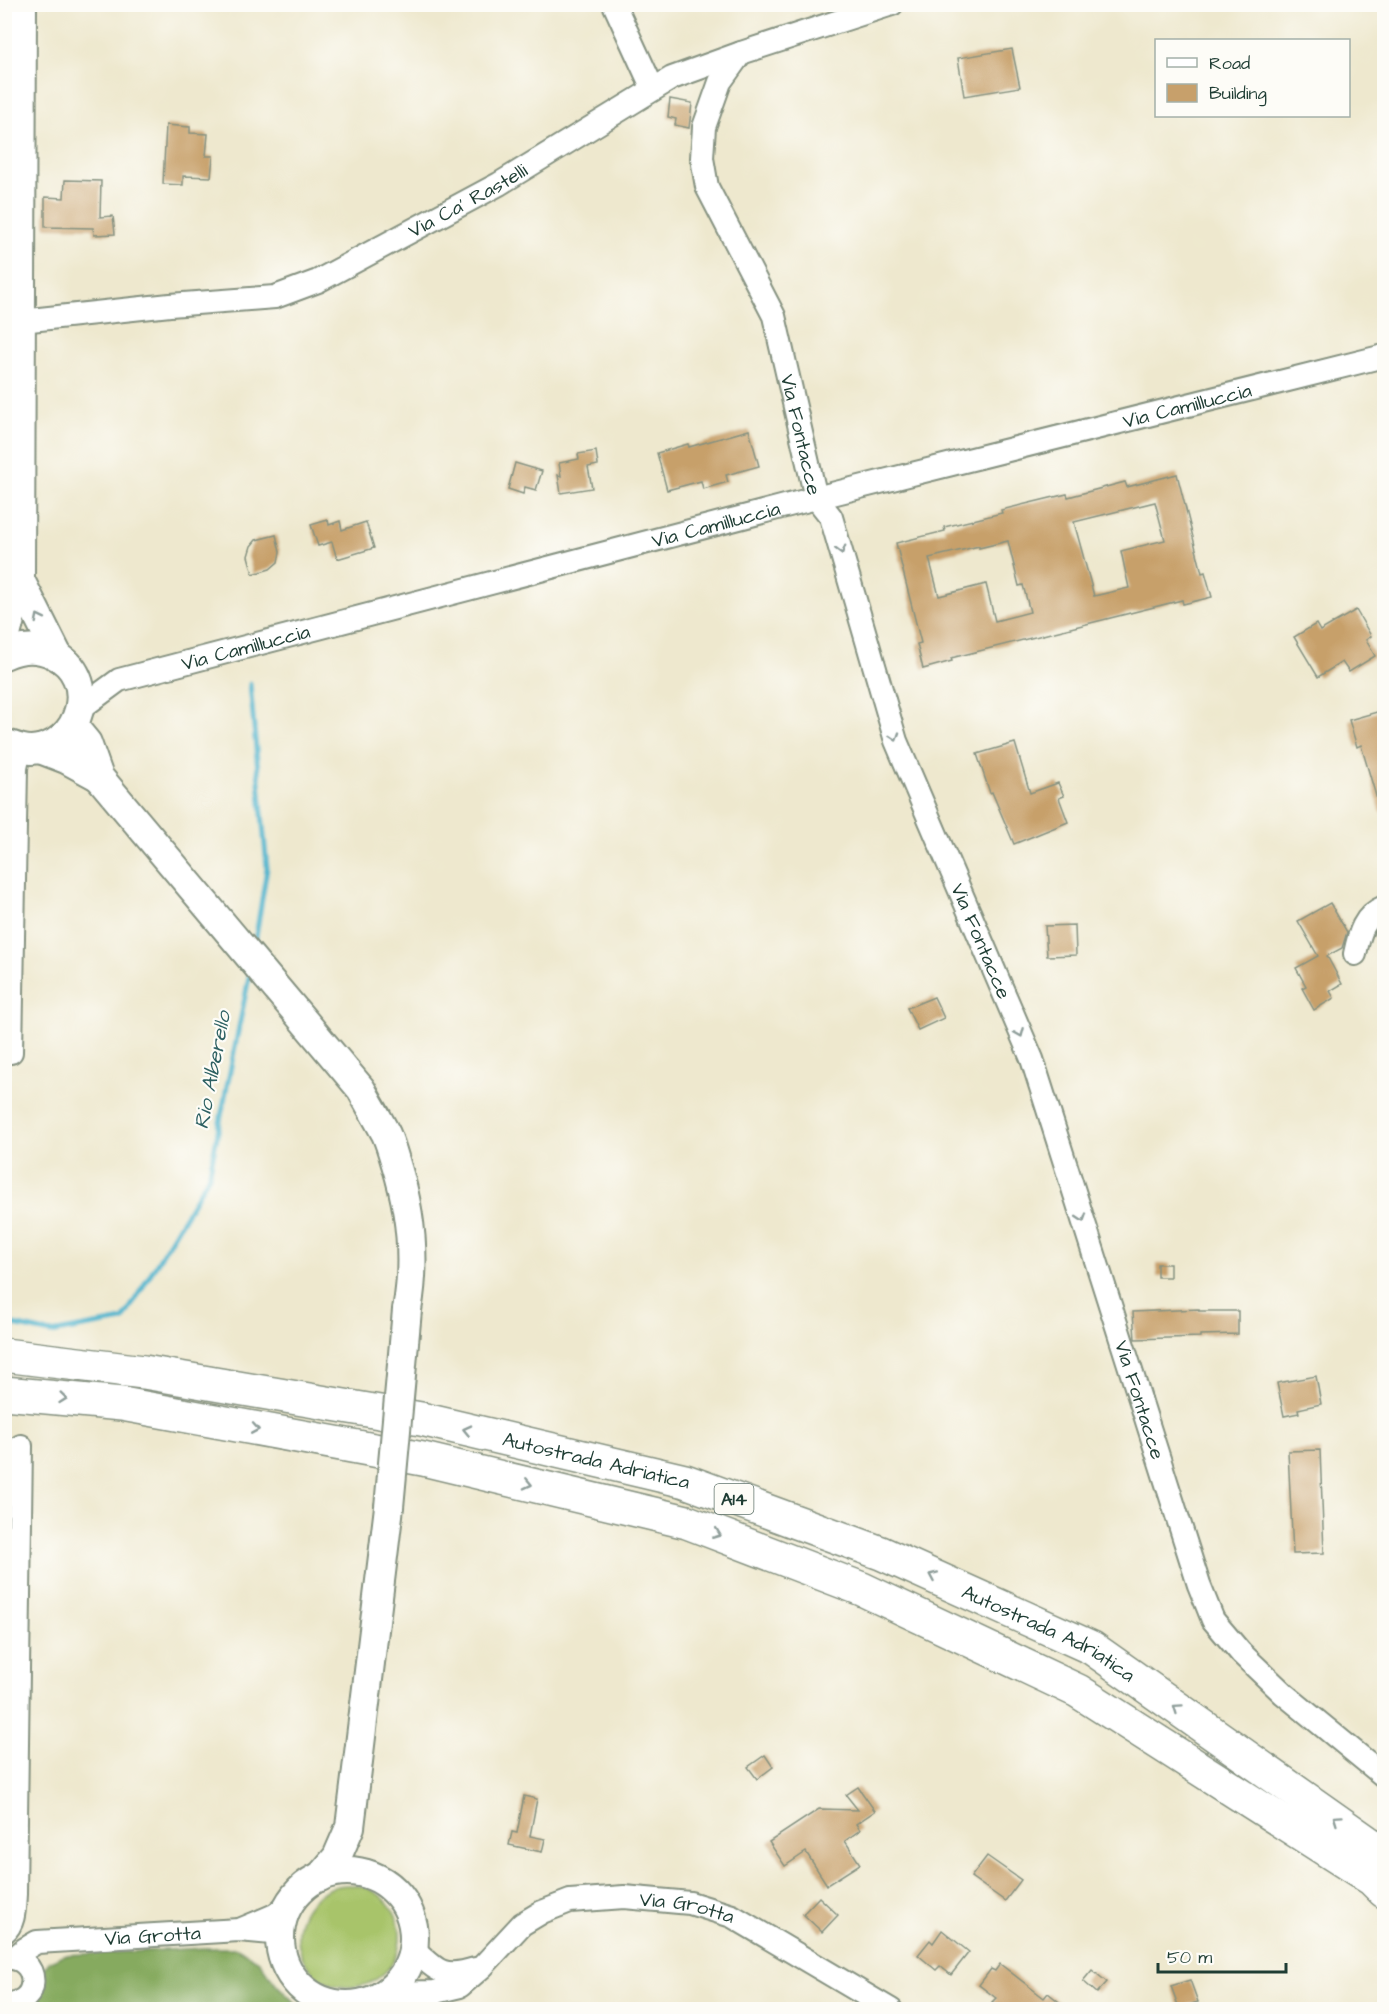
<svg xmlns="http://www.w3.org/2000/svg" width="1389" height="2014" font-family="'Architects Daughter',sans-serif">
<rect width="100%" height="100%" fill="#fdfcf7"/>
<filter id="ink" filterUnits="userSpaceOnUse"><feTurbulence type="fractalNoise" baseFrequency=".0167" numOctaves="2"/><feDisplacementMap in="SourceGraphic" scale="12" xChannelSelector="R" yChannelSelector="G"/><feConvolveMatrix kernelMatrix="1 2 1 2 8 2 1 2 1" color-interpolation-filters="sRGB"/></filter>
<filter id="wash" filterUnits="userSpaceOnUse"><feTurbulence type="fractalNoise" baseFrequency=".008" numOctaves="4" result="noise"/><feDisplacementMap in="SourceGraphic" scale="24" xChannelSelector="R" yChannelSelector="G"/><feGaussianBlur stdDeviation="1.35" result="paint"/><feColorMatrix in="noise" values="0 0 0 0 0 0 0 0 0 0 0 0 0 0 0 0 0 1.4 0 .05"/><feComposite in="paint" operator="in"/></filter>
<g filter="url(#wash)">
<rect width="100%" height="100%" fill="#eee8ce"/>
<circle fill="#a8c46a" stroke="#64804f" stroke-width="1.5" cx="349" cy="1936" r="51"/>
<path fill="#86aa5e" stroke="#527449" stroke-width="1.5" d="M 206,1948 L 237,1948 L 259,1961 L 277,1985 L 299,2007 L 263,2010 L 39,2010 L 42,1971 L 50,1961 L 64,1955 Z"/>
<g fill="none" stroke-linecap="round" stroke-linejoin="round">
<g stroke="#4db3cc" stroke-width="5">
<path d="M 250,684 L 267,868 L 254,948"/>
<path d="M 4,1323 L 51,1333 L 123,1320 L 209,1176 L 250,972"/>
</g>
</g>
<g id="blocks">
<g fill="#c7a06b" fill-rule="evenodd">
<path d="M 1012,49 L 1020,87 L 964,96 L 958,58 Z"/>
<path d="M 670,99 L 692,103 L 689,128 L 675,125 L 676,119 L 668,117 Z"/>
<path d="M 166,125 L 190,127 L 190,133 L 208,134 L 206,156 L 213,156 L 211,177 L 183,176 L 183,185 L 163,184 Z"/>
<path d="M 65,180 L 101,181 L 100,217 L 113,216 L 115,234 L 94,235 L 93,228 L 45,227 L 45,197 L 64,198 Z"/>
<path d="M 749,430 L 759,466 L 726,475 L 728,482 L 703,489 L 701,481 L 667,490 L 657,453 L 688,444 L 689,447 Z"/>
<path d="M 596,451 L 598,465 L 588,467 L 592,488 L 561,493 L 558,475 L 561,476 L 559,463 L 579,459 L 578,454 Z"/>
<path d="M 515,463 L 542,471 L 536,490 L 525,487 L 523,494 L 508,489 Z"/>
<path d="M 1177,474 L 1202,573 L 1205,572 L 1212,597 L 1183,604 L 1182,600 L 951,658 L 952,661 L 923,669 L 917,644 L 921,643 L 896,543 L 945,531 L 944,527 L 1002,513 L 1001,510 L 1067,494 L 1068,497 L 1125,482 L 1127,487 ZM 1155,502 L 1165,540 L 1121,551 L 1129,588 L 1094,596 L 1074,522 ZM 1008,541 L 1019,586 L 1023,585 L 1030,612 L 995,621 L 986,584 L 939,596 L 929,558 L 979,546 L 979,548 Z"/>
<path d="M 328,520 L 329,525 L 340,521 L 342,530 L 366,522 L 374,548 L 337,559 L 332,542 L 318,546 L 311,525 Z"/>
<path d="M 276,535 L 280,552 L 278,562 L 270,569 L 253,574 L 248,556 L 251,546 L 256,540 Z"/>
<path d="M 1356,610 L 1371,636 L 1366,640 L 1375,656 L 1349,672 L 1342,662 L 1318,677 L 1294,637 L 1316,624 L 1320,631 Z"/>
<path d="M 1384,710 L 1384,812 L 1381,813 L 1361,745 L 1357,747 L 1349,720 Z"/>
<path d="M 1015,743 L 1030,793 L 1058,783 L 1064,796 L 1059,798 L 1068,822 L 1014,844 L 992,792 L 990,793 L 977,754 Z"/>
<path d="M 1330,903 L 1347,932 L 1342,948 L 1327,956 L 1342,984 L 1330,991 L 1334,998 L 1314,1010 L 1302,988 L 1306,986 L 1296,968 L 1318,956 L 1298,921 Z"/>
<path d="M 1075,925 L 1076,955 L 1047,956 L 1045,926 Z"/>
<path d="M 934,997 L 944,1018 L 918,1030 L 907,1008 Z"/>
<rect x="1157" y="1264" width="13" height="13"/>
<path d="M 1199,1309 L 1199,1311 L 1238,1311 L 1238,1334 L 1200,1335 L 1200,1337 L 1135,1339 L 1133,1312 Z"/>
<path d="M 1316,1376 L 1321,1404 L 1298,1409 L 1299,1413 L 1284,1416 L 1277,1383 Z"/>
<path d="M 1320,1450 L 1324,1553 L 1293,1554 L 1288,1451 Z"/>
<path d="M 765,1755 L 773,1767 L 757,1779 L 748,1767 Z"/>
<path d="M 858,1787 L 875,1811 L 856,1824 L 860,1830 L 845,1841 L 860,1864 L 827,1885 L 806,1852 L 785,1866 L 769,1842 L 819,1809 L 858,1810 L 846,1795 Z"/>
<path d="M 524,1796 L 537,1799 L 530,1836 L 545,1839 L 542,1852 L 509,1845 L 512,1832 L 517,1833 Z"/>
<path d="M 987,1856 L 1021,1880 L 1005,1901 L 971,1877 Z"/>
<path d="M 819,1897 L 838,1915 L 822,1932 L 803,1914 Z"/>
<path d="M 942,1930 L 969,1952 L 951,1975 L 940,1966 L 936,1970 L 918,1955 L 930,1940 L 933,1943 Z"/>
<path d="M 1000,1964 L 1044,1998 L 1048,1993 L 1069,2010 L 1002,2010 L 992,2002 L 996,1998 L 979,1985 L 991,1969 L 995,1971 Z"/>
<path d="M 1092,1970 L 1107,1982 L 1097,1993 L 1083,1981 Z"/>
<path d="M 1190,1980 L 1198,2002 L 1179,2008 L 1171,1986 Z"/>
</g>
</g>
</g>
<g filter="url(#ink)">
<use href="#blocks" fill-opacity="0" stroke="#869281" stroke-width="1.5"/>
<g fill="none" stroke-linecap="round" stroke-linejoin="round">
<g stroke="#869281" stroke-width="26">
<g id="minor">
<path d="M 614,4 L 653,89"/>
<path id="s1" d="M 741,53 L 720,82 L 704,127 L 702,158 L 707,187 L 774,316 L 816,498 L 831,517 L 896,741 L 1032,1059 L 1199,1585 L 1213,1620 L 1241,1653 L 1284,1694 L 1384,1776"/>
<path d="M 4,163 L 21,176"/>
<path id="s2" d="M 21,321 L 170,305 L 275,297 L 318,281 L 499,184 L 672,78 L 741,53 L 892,4"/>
<path id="s3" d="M 81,708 L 119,680 L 816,498 L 1384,356"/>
<path d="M 1355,954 C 1359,934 1364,915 1384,907"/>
<path d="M 11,1052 L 16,768 L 20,749"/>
<path d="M 242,1929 L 275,1915 L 290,1903"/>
<path d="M 4,1932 C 15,1923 14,1907 15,1894 L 21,1446"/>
<path d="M 414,1949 C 437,1971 443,1979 475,1969"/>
<path d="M 4,1958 C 41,1954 43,2007 4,2004"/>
<path id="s4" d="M 14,1958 L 25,1949 L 37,1942 L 239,1930 L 271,1933 L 280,1941"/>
<path id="s5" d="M 387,1993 L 435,1992 L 460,1986 L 482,1967 L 522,1924 L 542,1912 L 570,1901 L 624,1897 L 690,1903 L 732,1916 L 891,2010"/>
</g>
</g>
<g stroke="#869281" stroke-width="32">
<g id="major">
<path d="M 20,580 L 58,656"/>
<path d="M 4,643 L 20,580 L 22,4"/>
<path d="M 4,655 C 21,647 37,646 53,654 C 101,676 82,748 31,750 C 22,750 13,746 4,743"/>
<path d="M 73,726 L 87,743 L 99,777 L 361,1089 C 369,1104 378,1119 386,1134 C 390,1143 393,1154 396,1164 C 411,1212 416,1261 407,1310"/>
<path d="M 40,749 L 66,759 L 99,777"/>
<circle cx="347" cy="1938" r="67"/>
<path d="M 320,1877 L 337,1857 L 350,1827 L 389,1507"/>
</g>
</g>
<g stroke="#869281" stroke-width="36">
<g id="highway">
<path id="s6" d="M 4,1355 L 144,1372 L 421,1419 L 685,1481 L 881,1553 L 1092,1648 L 1384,1854"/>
<path d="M 4,1393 L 122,1404 L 423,1459 L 687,1522 L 862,1589 L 1078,1691 L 1372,1879 L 1384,1891"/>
</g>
</g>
<use href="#minor" stroke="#fff" stroke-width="22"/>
<use href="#major" stroke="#fff" stroke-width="28"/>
<use href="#highway" stroke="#fff" stroke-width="33"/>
<g stroke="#869281" stroke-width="32" stroke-linecap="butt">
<path id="major-bridge" d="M 389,1507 L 407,1310"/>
</g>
<use href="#major-bridge" stroke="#fff" stroke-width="28"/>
</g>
<defs><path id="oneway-chevron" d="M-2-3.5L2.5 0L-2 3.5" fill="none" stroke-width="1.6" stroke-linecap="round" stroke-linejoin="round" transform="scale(1.5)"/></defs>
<g stroke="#8f9e9a">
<use href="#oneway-chevron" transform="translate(841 550) rotate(74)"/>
<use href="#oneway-chevron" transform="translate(39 618) rotate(-117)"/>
<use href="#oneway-chevron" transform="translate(895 737) rotate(72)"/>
<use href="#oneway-chevron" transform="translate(1020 1033) rotate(67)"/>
<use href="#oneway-chevron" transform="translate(1082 1218) rotate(72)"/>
<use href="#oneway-chevron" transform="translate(63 1398) rotate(6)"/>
<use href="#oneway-chevron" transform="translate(255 1429) rotate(10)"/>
<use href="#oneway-chevron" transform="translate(467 1430) rotate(-167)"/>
<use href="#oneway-chevron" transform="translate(528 1484) rotate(13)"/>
<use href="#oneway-chevron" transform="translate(717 1534) rotate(21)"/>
<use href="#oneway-chevron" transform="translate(933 1576) rotate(-156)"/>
<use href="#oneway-chevron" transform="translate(1177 1708) rotate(-145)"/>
<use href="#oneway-chevron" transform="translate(1337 1819) rotate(-145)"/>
</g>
</g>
<g text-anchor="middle" stroke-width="4.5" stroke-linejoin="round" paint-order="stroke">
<rect fill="#fdfcf7" stroke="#62766e" stroke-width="1.5" x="714.5" y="1484" width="39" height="30" rx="4.5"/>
<g font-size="18" font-weight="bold" fill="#1f3d34">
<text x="734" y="1505">A14</text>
</g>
<g font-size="20" fill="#1f3d34" stroke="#fdfcf7">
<text dy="7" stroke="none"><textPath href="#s2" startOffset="471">Via Ca' Rastelli</textPath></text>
<text dy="7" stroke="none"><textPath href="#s3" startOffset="1150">Via Camilluccia</textPath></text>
<text dy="7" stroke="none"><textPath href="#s1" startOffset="411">Via Fontacce</textPath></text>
<text dy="7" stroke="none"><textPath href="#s3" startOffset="664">Via Camilluccia</textPath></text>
<text dy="7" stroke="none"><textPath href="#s3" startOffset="178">Via Camilluccia</textPath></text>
<text dy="7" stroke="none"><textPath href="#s1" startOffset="951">Via Fontacce</textPath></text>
<text dy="7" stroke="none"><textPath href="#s1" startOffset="1437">Via Fontacce</textPath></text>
<text dy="7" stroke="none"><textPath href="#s6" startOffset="602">Autostrada Adriatica</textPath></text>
<text dy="7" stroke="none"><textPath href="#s6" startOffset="1088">Autostrada Adriatica</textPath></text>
<text dy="7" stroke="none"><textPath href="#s5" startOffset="333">Via Grotta</textPath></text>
<text dy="7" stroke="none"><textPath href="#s4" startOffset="144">Via Grotta</textPath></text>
</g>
<g font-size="21" font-style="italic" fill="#2d6062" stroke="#fdfcf7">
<text transform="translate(212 1070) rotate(-79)" y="7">Rio Alberello</text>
</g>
</g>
<rect width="1389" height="2014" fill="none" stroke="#fdfcf7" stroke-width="24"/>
<rect x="1155" y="39" width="195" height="78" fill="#fdfcf7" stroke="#a4b0a9" stroke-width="1.5"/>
<rect x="1167" y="58" width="30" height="9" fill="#ffffff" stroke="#a4b0a9" stroke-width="1.5"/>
<text x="1209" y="69" font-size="18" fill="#1f3d34">Road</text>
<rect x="1167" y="84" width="30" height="18" fill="#c7a06b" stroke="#a4b0a9" stroke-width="1.5"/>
<text x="1209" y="99" font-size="18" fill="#1f3d34">Building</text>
<path d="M1158 1963v9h128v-9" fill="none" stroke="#1f3d34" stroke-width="3"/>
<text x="1167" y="1963" font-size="18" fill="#1f3d34" stroke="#fdfcf7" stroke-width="4.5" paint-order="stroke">50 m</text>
</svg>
